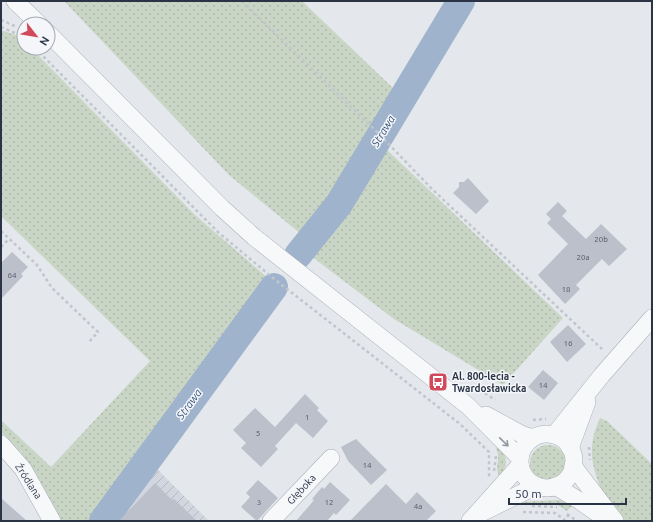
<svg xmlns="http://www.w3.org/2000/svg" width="653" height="522" font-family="Ubuntu,sans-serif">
<defs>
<pattern id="industrial-furrows" width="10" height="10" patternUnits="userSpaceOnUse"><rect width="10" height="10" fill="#d2d6de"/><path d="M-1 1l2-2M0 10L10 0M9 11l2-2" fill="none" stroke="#b4b8c0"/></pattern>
<pattern id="grass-dots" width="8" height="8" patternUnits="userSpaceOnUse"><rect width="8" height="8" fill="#c9d6c5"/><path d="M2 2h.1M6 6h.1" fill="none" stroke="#adb8ab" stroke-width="1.8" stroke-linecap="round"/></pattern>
</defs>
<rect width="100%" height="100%" fill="#e4e7ec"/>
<path fill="url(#industrial-furrows)" d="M 152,464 L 209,521 L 109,521 Z"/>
<g fill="url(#grass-dots)">
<path d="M 64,1 L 302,1 L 396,91 L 334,195 L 301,234 L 229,175 Z"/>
<path d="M 1,30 L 18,36 L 24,42 L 24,48 L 31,48 L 195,215 L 269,279 L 262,285 L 186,394 L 91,521 L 61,521 L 37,476 L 21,452 L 1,432 L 1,420 L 51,467 L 150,361 L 1,216 Z"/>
<path d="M 382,145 L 563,318 L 503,385 L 394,319 L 307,253 L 326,231 Z"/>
<path d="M 600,418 L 607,421 L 652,464 L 652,521 L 625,521 L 599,492 L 601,489 C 590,461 588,445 600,418 Z"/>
<circle cx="548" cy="463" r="18"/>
<path d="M 499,446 C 508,457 508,466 500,477 C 493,468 502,458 496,449 Z"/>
<path d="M 559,500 L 573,505 L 567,511 L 556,504 L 523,504 L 518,502 Z"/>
</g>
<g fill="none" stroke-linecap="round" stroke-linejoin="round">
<g stroke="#9fb4cc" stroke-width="28">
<path d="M 298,255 L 339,204 L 461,1"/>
<path d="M 103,521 L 274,287"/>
</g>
</g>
<g fill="#bbc0ca">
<path d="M 468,178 L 489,201 L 476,214 L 453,193 L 459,187 L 459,182 L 464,182 Z"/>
<path d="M 558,202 L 567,211 L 562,216 L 586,239 L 601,224 L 627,249 L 609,266 L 602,259 L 576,285 L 580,289 L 565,304 L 538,275 L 568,244 L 547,223 L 551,219 L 546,214 Z"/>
<path d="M 12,252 L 28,267 L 21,274 L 23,276 L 1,299 L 1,263 Z"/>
<path d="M 568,325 L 586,344 L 567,362 L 550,342 Z"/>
<path d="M 543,370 L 558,383 L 544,400 L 528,387 Z"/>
<path d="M 305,394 L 319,408 L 317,410 L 328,421 L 313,438 L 296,423 L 275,446 L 278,449 L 261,467 L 241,448 L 246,443 L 233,430 L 255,408 L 275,427 Z"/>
<path d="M 356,439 L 387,470 L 371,485 L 348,461 L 341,447 Z"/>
<path d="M 258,480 L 278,498 L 257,521 L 241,507 L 250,497 L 246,493 Z"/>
<path d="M 330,482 L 350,500 L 336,515 L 334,513 L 327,521 L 296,521 L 309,506 L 314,500 L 312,499 L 322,487 L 324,489 Z"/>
<path d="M 155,483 L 172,500 L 174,499 L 197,521 L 119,521 Z"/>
<path d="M 386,484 L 406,504 L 417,492 L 436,511 L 426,521 L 350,521 Z"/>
<path d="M 1,498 L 27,521 L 1,521 Z"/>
</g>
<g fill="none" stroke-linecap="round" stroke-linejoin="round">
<g stroke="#a9aeb7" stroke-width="18">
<g id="minor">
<path d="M 15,1 L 39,24"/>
<path d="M 48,33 L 222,208 L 254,237 L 468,406 L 520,458"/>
<path d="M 486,415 L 521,434 L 533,438"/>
<circle cx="547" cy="461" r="27"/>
<path d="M 554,435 L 602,375 L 652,318"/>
<path d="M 1,444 L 23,469 L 52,521"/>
<path d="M 570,448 L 587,402"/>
<path d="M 573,466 L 615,521"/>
<path d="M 555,486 L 580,501 L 607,520"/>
<path d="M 479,514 L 536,486"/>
<path d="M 271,521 L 331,458"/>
<path d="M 470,521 L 520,465"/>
</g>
</g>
<g stroke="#c2c5cb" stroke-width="2.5" stroke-dasharray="3 3" stroke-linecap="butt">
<path d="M 242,1 L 377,132 L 432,189 L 603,350"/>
<path d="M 1,20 L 17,27"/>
<path d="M 1,27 L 24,37"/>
<path d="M 35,48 L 219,233 L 273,278 L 460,424 L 489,452 L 489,478"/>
<path d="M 1,231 L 37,265 L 52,288 L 98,332 L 88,343"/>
<path d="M 1,247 L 9,239"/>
<path d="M 485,393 L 495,400"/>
<path d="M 533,420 L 546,419"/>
<path d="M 589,447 L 590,460"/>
<path d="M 494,471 L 496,456"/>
<path d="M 532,506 L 557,507"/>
<path d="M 523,512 L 555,513 L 565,520 L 570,513"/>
<path d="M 567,514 L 577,521"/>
</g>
<use href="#minor" stroke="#f7f8fa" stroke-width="17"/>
</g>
<defs><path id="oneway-shaft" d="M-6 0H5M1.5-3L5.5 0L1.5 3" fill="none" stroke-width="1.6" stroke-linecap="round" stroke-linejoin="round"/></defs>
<use stroke="#9196a0" href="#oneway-shaft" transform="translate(504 442) rotate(44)"/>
<defs>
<g id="bus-square" transform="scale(1)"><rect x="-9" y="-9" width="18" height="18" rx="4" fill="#d1495b" stroke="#f4f6f9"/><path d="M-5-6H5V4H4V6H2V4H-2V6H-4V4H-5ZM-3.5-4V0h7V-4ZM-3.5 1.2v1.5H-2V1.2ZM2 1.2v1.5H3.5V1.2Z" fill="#fff"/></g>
</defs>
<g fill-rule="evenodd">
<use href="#bus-square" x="438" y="382"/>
</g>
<g text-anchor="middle" stroke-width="3" stroke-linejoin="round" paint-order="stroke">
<g font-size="8" fill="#4f5766">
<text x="601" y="242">20b</text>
<text x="583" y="260">20a</text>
<text x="12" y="278">64</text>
<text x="566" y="292">18</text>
<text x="568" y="346">16</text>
<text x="543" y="388">14</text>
<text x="307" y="420">1</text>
<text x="258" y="436">5</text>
<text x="367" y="468">14</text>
<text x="259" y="505">3</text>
<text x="329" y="505">12</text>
<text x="418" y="509">4a</text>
</g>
<g font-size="10" font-weight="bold" fill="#2b3445" stroke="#f4f6f9" text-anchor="start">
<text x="452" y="380">Al. 800-lecia -<tspan x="452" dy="12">Twardosławicka</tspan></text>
</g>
<g font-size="10" fill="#2b3445" stroke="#f4f6f9">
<text transform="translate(29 481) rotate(57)" y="4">Źródlana</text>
<text transform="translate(301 489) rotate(-47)" y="4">Głęboka</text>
</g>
<g font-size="11" font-style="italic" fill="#34527a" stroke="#f4f6f9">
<text transform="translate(383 131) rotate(-59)" y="4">Strawa</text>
<text transform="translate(189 404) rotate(-54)" y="4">Strawa</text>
</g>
</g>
<rect width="653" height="522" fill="none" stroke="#2b3445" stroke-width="4"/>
<g transform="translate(36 36) rotate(121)"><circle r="19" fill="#f4f6f9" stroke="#a4a8b1"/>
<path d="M0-3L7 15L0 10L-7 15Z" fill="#d1495b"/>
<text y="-6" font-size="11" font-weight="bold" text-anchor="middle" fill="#2b3445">N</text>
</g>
<path d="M509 498v6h117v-6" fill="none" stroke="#2b3445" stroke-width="2"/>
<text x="515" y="498" font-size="12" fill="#2b3445" stroke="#f4f6f9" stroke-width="3" paint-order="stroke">50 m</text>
</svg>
